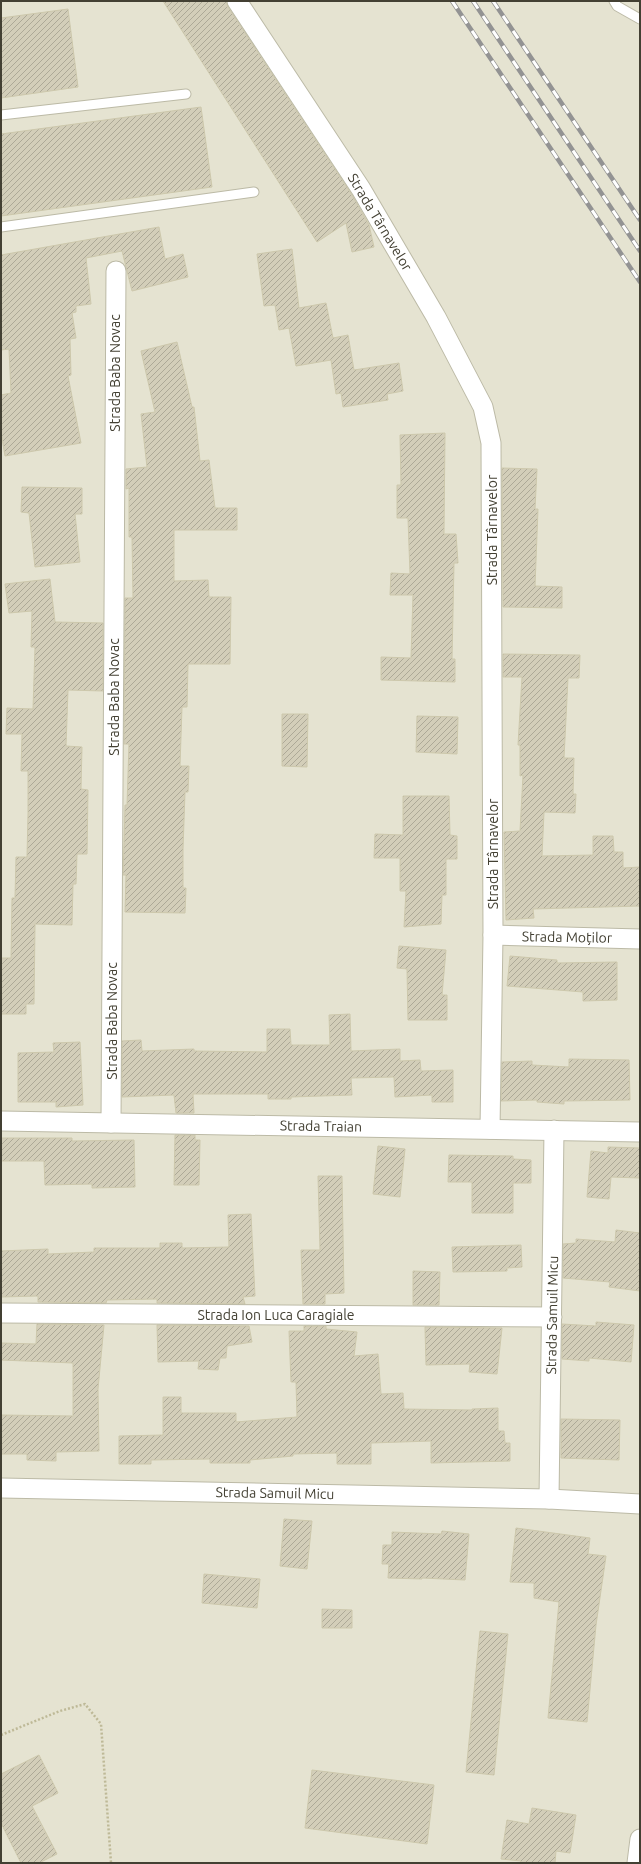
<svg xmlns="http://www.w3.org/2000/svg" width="641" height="1864" font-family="Ubuntu,sans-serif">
<defs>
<pattern id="building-hatch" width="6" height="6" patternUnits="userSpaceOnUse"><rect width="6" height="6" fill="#d3ceb9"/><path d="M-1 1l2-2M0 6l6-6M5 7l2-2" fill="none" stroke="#ada997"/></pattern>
</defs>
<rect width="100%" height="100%" fill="#f1f0e3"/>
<rect fill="#e5e3d1" x="1" y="1" width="639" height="1862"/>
<g fill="url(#building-hatch)" stroke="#cdc8ac">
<path d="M 163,1 L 226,1 L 228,7 L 352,195 L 369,225 L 374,247 L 352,252 L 346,223 L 317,242 Z"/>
<path d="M 68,9 L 78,87 L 1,98 L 1,18 Z"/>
<path d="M 201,107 L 212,187 L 1,216 L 1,134 Z"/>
<path d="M 159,227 L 165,259 L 183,254 L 188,277 L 132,291 L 122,251 L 86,258 L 91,304 L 76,306 L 76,312 L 72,313 L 76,338 L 70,339 L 71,375 L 68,376 L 81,443 L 5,456 L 1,432 L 1,395 L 11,393 L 9,349 L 1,350 L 1,255 Z"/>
<path d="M 292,249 L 299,308 L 326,303 L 333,338 L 348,335 L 354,370 L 399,363 L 403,391 L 387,394 L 388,400 L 343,407 L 341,393 L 336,394 L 331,360 L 296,366 L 289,328 L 279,330 L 275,305 L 264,306 L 257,254 Z"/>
<path d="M 177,342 L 192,407 L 194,407 L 200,461 L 209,460 L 215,508 L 237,508 L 237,530 L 174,530 L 174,581 L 208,580 L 209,597 L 231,597 L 230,664 L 188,664 L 187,707 L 182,707 L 180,766 L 189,766 L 188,792 L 185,792 L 183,849 L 183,888 L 186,888 L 185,913 L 125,912 L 126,875 L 123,875 L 124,844 L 125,805 L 127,805 L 129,744 L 124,744 L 125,598 L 133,598 L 132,537 L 129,537 L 129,488 L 126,489 L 126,469 L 147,467 L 141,414 L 155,412 L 141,351 Z"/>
<path d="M 445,433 L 444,534 L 456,534 L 458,563 L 454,563 L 452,659 L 455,659 L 455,682 L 381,680 L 381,657 L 411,658 L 413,595 L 390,595 L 391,573 L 410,574 L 408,518 L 397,518 L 397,485 L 401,485 L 400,435 Z"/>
<path d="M 502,468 L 537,469 L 535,509 L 538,509 L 535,586 L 562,587 L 562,608 L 503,607 Z"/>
<path d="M 22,487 L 82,488 L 82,514 L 75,514 L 80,562 L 35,567 L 29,513 L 21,512 Z"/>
<path d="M 50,579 L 55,622 L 103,623 L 103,691 L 68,690 L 66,746 L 82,747 L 81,789 L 88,790 L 87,854 L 77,854 L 76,884 L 73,884 L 72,925 L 35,924 L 34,1004 L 26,1004 L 26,1014 L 1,1014 L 1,958 L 11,958 L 12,898 L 15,898 L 16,857 L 27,857 L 28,814 L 28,771 L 21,771 L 22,734 L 6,734 L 7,708 L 33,709 L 35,647 L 31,647 L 32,611 L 9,613 L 5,584 Z"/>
<path d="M 503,654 L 580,655 L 579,678 L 568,678 L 564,758 L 574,758 L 573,794 L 576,794 L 575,813 L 544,812 L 542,856 L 593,855 L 593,836 L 613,836 L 614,852 L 623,852 L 623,868 L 640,867 L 640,906 L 533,909 L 534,918 L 506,920 L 504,832 L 520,831 L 523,775 L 520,776 L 520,745 L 518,745 L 522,677 L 503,677 Z"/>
<path d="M 282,714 L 308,714 L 307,767 L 282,766 Z"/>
<path d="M 417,716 L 458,717 L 457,754 L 416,752 Z"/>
<path d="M 403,796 L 449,796 L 450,835 L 457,836 L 457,859 L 446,859 L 446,895 L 442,895 L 441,924 L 404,927 L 406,891 L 400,891 L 400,858 L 374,858 L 375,834 L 403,835 Z"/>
<path d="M 399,946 L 446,950 L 442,995 L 447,995 L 447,1020 L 408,1020 L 407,969 L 397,968 Z"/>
<path d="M 510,956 L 557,960 L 557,963 L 617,962 L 617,1000 L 583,1001 L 583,992 L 507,986 Z"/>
<path d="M 350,1014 L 351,1051 L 400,1049 L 400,1061 L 420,1060 L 421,1071 L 453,1070 L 453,1102 L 432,1102 L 432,1095 L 395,1097 L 394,1077 L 351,1078 L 352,1095 L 291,1097 L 291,1099 L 268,1099 L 268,1094 L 193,1094 L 194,1113 L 176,1113 L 174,1095 L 122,1097 L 122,1041 L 141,1040 L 142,1051 L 194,1049 L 194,1051 L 267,1052 L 267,1029 L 290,1029 L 291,1045 L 330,1045 L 329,1015 Z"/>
<path d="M 80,1042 L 83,1105 L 56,1107 L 56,1102 L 18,1102 L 18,1053 L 54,1052 L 53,1043 Z"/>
<path d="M 569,1059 L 629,1060 L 630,1100 L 564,1101 L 564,1104 L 537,1102 L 537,1100 L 501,1101 L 502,1062 L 532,1061 L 532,1065 L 569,1067 Z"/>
<path d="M 175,1135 L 195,1135 L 195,1140 L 200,1140 L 199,1185 L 174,1185 Z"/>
<path d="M 1,1138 L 72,1138 L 72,1141 L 134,1140 L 135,1187 L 92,1188 L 92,1184 L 45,1185 L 44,1161 L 1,1161 Z"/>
<path d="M 378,1146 L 405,1149 L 400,1197 L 373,1194 Z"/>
<path d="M 608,1147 L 640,1148 L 640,1178 L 611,1177 L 609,1199 L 587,1197 L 591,1151 L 608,1153 Z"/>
<path d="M 449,1155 L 513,1156 L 513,1159 L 531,1160 L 531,1183 L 513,1183 L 513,1213 L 472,1213 L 472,1182 L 448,1182 Z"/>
<path d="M 318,1176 L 342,1176 L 344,1293 L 325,1294 L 325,1304 L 303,1304 L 301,1250 L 320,1250 Z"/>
<path d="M 251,1214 L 255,1296 L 243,1297 L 245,1304 L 157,1303 L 157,1299 L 107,1300 L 106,1303 L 38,1302 L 38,1296 L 1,1297 L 1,1251 L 48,1249 L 48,1254 L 94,1252 L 94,1248 L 160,1248 L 160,1243 L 182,1243 L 182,1248 L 229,1247 L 228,1215 Z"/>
<path d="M 616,1230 L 640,1233 L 640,1291 L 609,1287 L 610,1282 L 563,1278 L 563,1244 L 576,1243 L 576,1239 L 615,1242 Z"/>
<path d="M 521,1245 L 522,1267 L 507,1268 L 507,1271 L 453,1272 L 452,1247 Z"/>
<path d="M 413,1271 L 440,1272 L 439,1305 L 413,1305 Z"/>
<path d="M 596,1322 L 634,1325 L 631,1362 L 589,1358 L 589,1361 L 562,1359 L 562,1324 L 596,1326 Z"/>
<path d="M 37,1324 L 104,1325 L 98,1389 L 99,1451 L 56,1452 L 56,1461 L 27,1460 L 27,1454 L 1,1454 L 1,1415 L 73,1416 L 73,1363 L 1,1360 L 1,1343 L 36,1344 Z"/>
<path d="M 157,1325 L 249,1326 L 252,1342 L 227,1346 L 226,1358 L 220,1358 L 218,1370 L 198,1369 L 199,1361 L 158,1362 Z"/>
<path d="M 304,1326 L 326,1326 L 326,1329 L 357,1332 L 354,1356 L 378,1354 L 381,1394 L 403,1393 L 404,1409 L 472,1410 L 472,1409 L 498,1408 L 498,1431 L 504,1431 L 505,1443 L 510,1443 L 510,1461 L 431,1463 L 431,1441 L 371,1443 L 371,1464 L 337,1464 L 337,1453 L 293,1454 L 293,1456 L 250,1460 L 250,1463 L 210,1463 L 210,1459 L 151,1460 L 151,1464 L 119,1464 L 119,1436 L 163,1435 L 163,1397 L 181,1397 L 181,1413 L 236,1413 L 236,1422 L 297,1417 L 296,1382 L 291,1382 L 289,1331 L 304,1331 Z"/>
<path d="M 425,1327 L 502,1328 L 497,1374 L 469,1372 L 470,1364 L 426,1365 Z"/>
<path d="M 561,1419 L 620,1420 L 619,1460 L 561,1458 Z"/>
<path d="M 284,1519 L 312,1521 L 307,1569 L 280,1566 Z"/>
<path d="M 516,1528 L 590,1538 L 588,1554 L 606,1556 L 596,1625 L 587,1722 L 548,1718 L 559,1602 L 534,1598 L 534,1583 L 510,1582 Z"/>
<path d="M 442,1531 L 469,1534 L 465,1580 L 422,1578 L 422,1579 L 388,1578 L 389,1564 L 382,1564 L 383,1545 L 392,1545 L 392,1532 L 441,1534 Z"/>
<path d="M 204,1574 L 260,1579 L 257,1608 L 202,1603 Z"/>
<path d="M 322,1609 L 352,1610 L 352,1628 L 322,1628 Z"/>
<path d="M 480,1631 L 508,1634 L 494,1775 L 466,1772 Z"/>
<path d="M 39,1755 L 58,1793 L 32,1806 L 57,1854 L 39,1863 L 21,1863 L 1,1823 L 1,1774 Z"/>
<path d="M 312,1770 L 434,1785 L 427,1844 L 305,1828 Z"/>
<path d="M 532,1808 L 576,1815 L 570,1853 L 556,1851 L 555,1863 L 520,1863 L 521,1861 L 501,1859 L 507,1820 L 529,1824 Z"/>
</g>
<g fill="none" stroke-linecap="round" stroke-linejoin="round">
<g stroke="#bcbaa6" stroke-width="11">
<g id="lane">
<path d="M 614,1 L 617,6 L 640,19"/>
<path d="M 1,115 L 186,94"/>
<path d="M 1,227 L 254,192"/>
</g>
</g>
<g stroke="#bcbaa6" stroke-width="21">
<g id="street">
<path d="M 237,1 L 361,189 L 436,317 L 483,407 L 491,443 L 493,935 L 490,1129"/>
<path d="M 493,935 L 640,939"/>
<path d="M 1,1121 L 640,1132"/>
<path d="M 111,1123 L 116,271"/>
<path d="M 1,1313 L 552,1317"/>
<path d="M 1,1488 L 549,1499 L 640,1504"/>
<path d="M 549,1499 L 554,1130"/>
<path d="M 637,1863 L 640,1839"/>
</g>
</g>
<path stroke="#beb997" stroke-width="2.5" stroke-dasharray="2 2" stroke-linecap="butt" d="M 1,1735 L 60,1711 L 85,1704 L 101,1724 L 111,1863"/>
<use href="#lane" stroke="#fff" stroke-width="9"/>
<use href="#street" stroke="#fff" stroke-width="19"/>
<g stroke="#939393" stroke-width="4.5">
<g id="rail">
<path d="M 452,1 L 640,282"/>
<path d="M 473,1 L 640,251"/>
<path d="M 493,1 L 640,220"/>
</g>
</g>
<use href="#rail" stroke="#fff" stroke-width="3" stroke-dasharray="9" stroke-linecap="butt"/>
</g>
<g text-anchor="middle" stroke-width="3" stroke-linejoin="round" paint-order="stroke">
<g font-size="14" fill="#434033" stroke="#fff">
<text transform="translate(380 222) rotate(59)" y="5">Strada Târnavelor</text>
<text transform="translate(115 373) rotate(-90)" y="5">Strada Baba Novac</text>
<text transform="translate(492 530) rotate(-90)" y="5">Strada Târnavelor</text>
<text transform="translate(114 697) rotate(-90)" y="5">Strada Baba Novac</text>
<text transform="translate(493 854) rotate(-90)" y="5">Strada Târnavelor</text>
<text transform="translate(567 937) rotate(1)" y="5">Strada Moților</text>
<text transform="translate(112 1021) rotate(-90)" y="5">Strada Baba Novac</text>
<text transform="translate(321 1126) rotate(1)" y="5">Strada Traian</text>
<text x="276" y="1320">Strada Ion Luca Caragiale</text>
<text transform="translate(552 1315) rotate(-89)" y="5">Strada Samuil Micu</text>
<text transform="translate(275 1493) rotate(1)" y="5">Strada Samuil Micu</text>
</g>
</g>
<rect width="641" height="1864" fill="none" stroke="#434033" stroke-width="4"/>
</svg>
